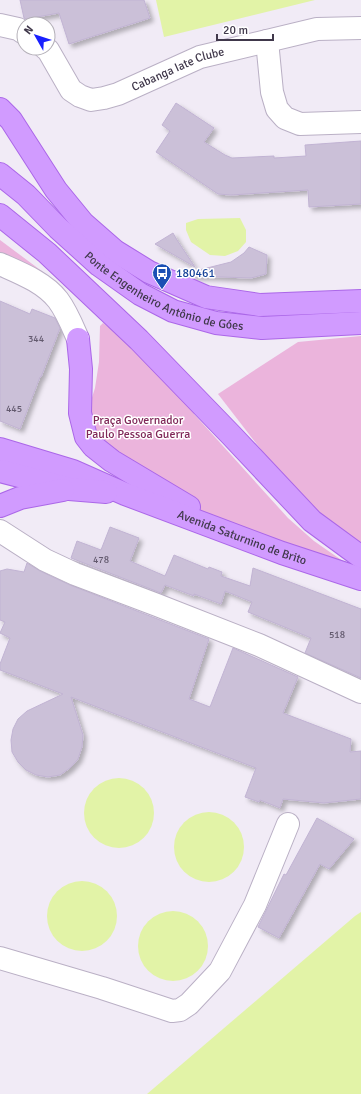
<svg xmlns="http://www.w3.org/2000/svg" width="361" height="1094" font-family="Signika,sans-serif">
<defs>
<filter id="shadow"><feDropShadow dx="3.5" dy="3.5" stdDeviation="2" flood-color="#0004"/></filter>
</defs>
<rect width="100%" height="100%" fill="#f1ebf6"/>
<g fill="#ebb4dc">
<path d="M 0,240 L 47,275 L 49,277 L 0,262 Z"/>
<path d="M 103,323 L 115,332 L 146,361 L 195,412 L 194,414 L 288,518 L 314,541 L 350,566 L 211,516 L 100,463 L 89,407 L 95,388 L 99,362 L 100,326 Z"/>
<path d="M 361,336 L 361,547 L 324,521 L 293,491 L 218,394 L 298,342 Z"/>
</g>
<g fill="#e2f3a7">
<path d="M 156,0 L 315,0 L 164,37 Z"/>
<path d="M 240,218 L 246,230 L 246,242 L 238,251 L 225,256 L 210,255 L 191,242 L 186,230 L 186,223 L 198,219 Z"/>
<circle cx="119" cy="813" r="35"/>
<circle cx="209" cy="847" r="35"/>
<circle cx="82" cy="916" r="35"/>
<circle cx="173" cy="946" r="35"/>
<path d="M 361,912 L 361,1094 L 147,1094 L 355,916 Z"/>
</g>
<g fill="#cbc0d8" stroke="#c1b3d3" filter="url(#shadow)">
<path d="M 20,0 L 144,0 L 150,18 L 69,44 L 59,13 L 26,19 L 24,18 Z"/>
<path d="M 176,103 L 214,128 L 204,142 L 225,155 L 232,158 L 274,156 L 274,158 L 306,156 L 305,145 L 361,141 L 361,204 L 309,207 L 308,190 L 231,195 L 218,194 L 156,152 L 170,131 L 162,125 Z"/>
<path d="M 173,233 L 177,240 L 195,267 L 155,244 Z"/>
<path d="M 249,247 L 267,255 L 266,274 L 251,278 L 192,276 L 191,272 L 231,262 L 244,253 Z"/>
<path d="M 0,301 L 30,314 L 32,309 L 55,318 L 60,328 L 41,377 L 40,377 L 20,429 L 0,421 Z"/>
<path d="M 110,527 L 139,538 L 130,561 L 165,576 L 174,555 L 208,569 L 209,567 L 222,572 L 221,576 L 250,586 L 253,568 L 361,609 L 361,678 L 305,653 L 311,638 L 248,612 L 252,602 L 225,591 L 221,604 L 194,594 L 194,596 L 165,585 L 161,593 L 71,558 L 77,541 L 101,550 Z"/>
<path d="M 27,563 L 40,571 L 70,585 L 209,639 L 189,699 L 210,707 L 233,648 L 298,677 L 283,713 L 351,739 L 350,752 L 361,751 L 361,799 L 324,803 L 283,799 L 280,808 L 260,800 L 259,802 L 245,797 L 256,768 L 71,697 L 83,735 L 82,747 L 78,759 L 70,768 L 60,775 L 48,777 L 36,775 L 26,770 L 18,762 L 12,752 L 11,740 L 13,729 L 18,719 L 27,711 L 63,694 L 0,670 L 0,664 L 10,638 L 0,633 L 5,622 L 0,620 L 0,571 L 7,569 L 24,572 Z"/>
<path d="M 317,818 L 354,839 L 329,869 L 320,864 L 279,938 L 258,927 L 284,874 L 286,875 Z"/>
</g>
<g fill="none" stroke-linecap="round" stroke-linejoin="round">
<g stroke="#bab0c5" stroke-width="24">
<g id="minor">
<path d="M 0,25 L 18,29 L 24,33"/>
<path d="M 267,41 L 272,92 L 277,109 L 285,118 L 300,124 L 361,122"/>
<path id="s1" d="M 45,48 L 48,50 L 71,90 L 80,96 L 91,100 L 104,98 L 118,94 L 200,57 L 317,29 L 361,28"/>
<path d="M 0,264 C 20,273 44,282 58,300 C 67,312 72,325 78,339"/>
<path d="M 0,531 L 45,560 L 75,574 L 157,605 L 259,645 L 361,692"/>
<path d="M 0,958 L 102,988 L 172,1011 L 180,1010 L 189,1004 L 220,971 L 255,905 L 288,824"/>
</g>
</g>
<g stroke="#ab67e8" stroke-width="24">
<g id="major">
<path d="M 0,109 L 11,120 L 56,190 L 83,223 L 115,251 L 149,272 L 206,297 L 260,305 L 361,301"/>
<path id="s2" d="M 0,174 L 26,195 L 58,228 L 99,265 L 140,294 L 173,311 L 216,323 L 262,328 L 361,323"/>
<path d="M 0,215 L 47,253 L 139,340 L 232,436 L 312,521 L 361,557"/>
<path d="M 78,339 L 81,369 L 80,413 L 86,437 L 93,446 L 112,461 L 189,507"/>
<path id="s3" d="M 0,449 L 73,471 L 125,494 L 282,553 L 361,579"/>
<path d="M 0,471 L 69,489 L 106,492"/>
<path d="M 0,506 L 20,498 L 63,490"/>
</g>
</g>
<use href="#minor" stroke="#fff" stroke-width="22"/>
<use href="#major" stroke="#d19bff" stroke-width="22"/>
</g>
<defs>
<g id="bus-pin" transform="scale(1)"><path d="M0 17L-7.5 6A9.5 9.5 0 1 1 7.5 6Z" fill="#1a4fb4" stroke="#fff"/><path d="M-5-6H5V4H4V6H2V4H-2V6H-4V4H-5ZM-3.5-4V0h7V-4ZM-3.5 1.2v1.5H-2V1.2ZM2 1.2v1.5H3.5V1.2Z" fill="#fff"/></g>
</defs>
<g fill-rule="evenodd">
<use href="#bus-pin" x="162" y="273"/>
</g>
<g text-anchor="middle" stroke-width="3" stroke-linejoin="round" paint-order="stroke">
<g font-size="10" fill="#635a6e">
<text x="36" y="342">344</text>
<text x="14" y="412">445</text>
<text x="101" y="563">478</text>
<text x="337" y="638">518</text>
</g>
<g font-size="12" fill="#40384b" stroke="#fff">
<text dy="4" stroke="none"><textPath href="#s1" startOffset="165">Cabanga Iate Clube</textPath></text>
<text dy="4" stroke="none"><textPath href="#s2" startOffset="206">Ponte Engenheiro Antônio de Góes</textPath></text>
<text dy="4" stroke="none"><textPath href="#s3" startOffset="258">Avenida Saturnino de Brito</textPath></text>
</g>
<g font-size="12" fill="#164399" stroke="#fff" text-anchor="start">
<text x="176" y="277">180461</text>
</g>
<g font-size="12" fill="#802859" stroke="#fff">
<text x="138" y="424">Praça Governador<tspan x="138" dy="14">Paulo Pessoa Guerra</tspan></text>
</g>
</g>
<g transform="translate(36 36) rotate(309)"><circle r="19" fill="#ffffff" stroke="#b3afb7"/>
<path d="M0-3L7 15L0 10L-7 15Z" fill="#1920ff"/>
<text y="-6" font-size="11" font-weight="bold" text-anchor="middle" fill="#40384b">N</text>
</g>
<path d="M217 34v6h56v-6" fill="none" stroke="#40384b" stroke-width="2"/>
<text x="223" y="34" font-size="12" fill="#40384b" stroke="#ffffff" stroke-width="3" paint-order="stroke">20 m</text>
</svg>
